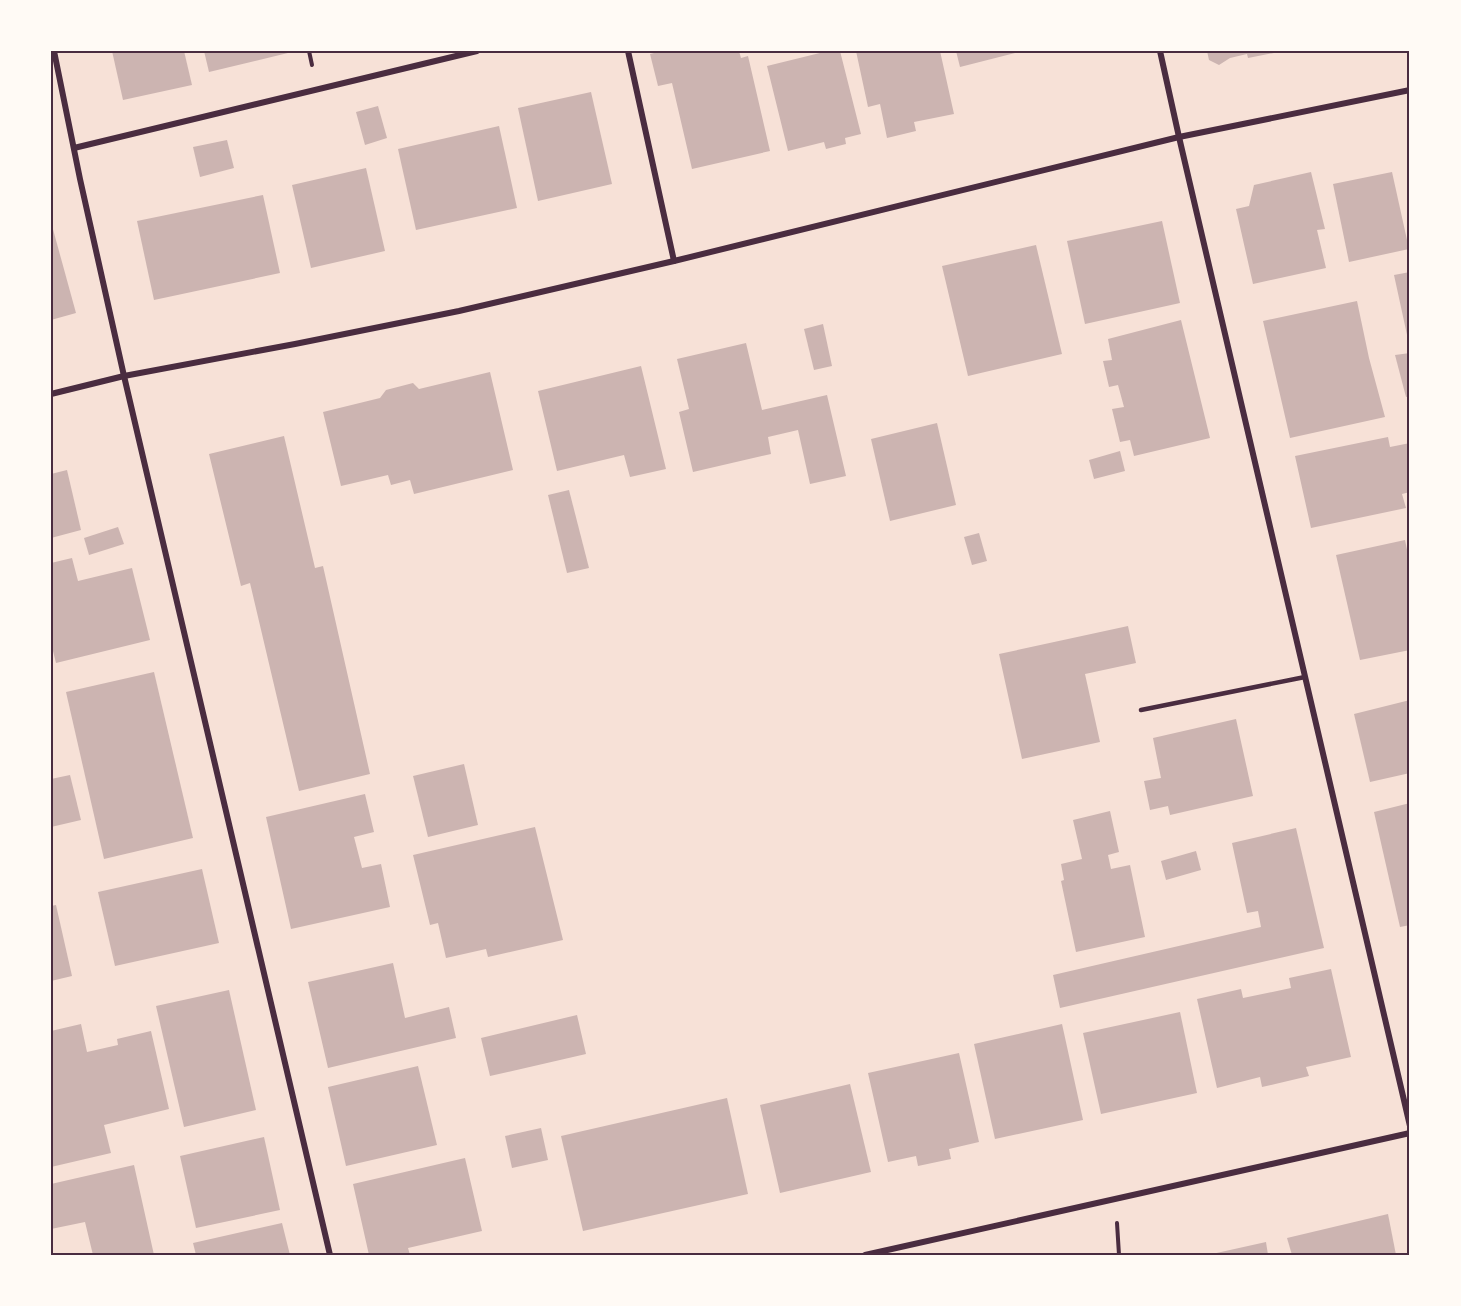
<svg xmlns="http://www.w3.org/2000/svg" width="1461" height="1306" font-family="Karla,sans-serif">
<rect width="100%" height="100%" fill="#f7e1d7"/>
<g fill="#ccb4b1">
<path d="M 112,51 L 184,51 L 192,85 L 123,100 Z"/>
<path d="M 204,51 L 292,51 L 292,52 L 209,72 Z"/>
<path d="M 662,51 L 739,51 L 741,58 L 748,56 L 770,151 L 692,169 L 672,83 L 658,86 L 650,54 Z"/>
<path d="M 828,51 L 840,51 L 861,134 L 845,138 L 846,144 L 826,149 L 824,142 L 788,151 L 767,66 Z"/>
<path d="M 856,51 L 940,51 L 954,114 L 914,122 L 916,131 L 887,138 L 880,104 L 868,107 Z"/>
<path d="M 956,51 L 1019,51 L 1019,52 L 960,67 Z"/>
<path d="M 1207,51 L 1279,51 L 1279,52 L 1248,58 L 1247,54 L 1230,58 L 1219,65 L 1209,60 Z"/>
<path d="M 591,92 L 612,184 L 538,201 L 518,108 Z"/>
<path d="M 378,106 L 387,138 L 365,145 L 356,112 Z"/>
<path d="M 499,126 L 517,208 L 416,230 L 398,149 Z"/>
<path d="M 227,140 L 234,168 L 200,177 L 193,147 Z"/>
<path d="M 366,168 L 385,251 L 311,268 L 292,185 Z"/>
<path d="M 1311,172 L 1325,229 L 1317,230 L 1326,268 L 1253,284 L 1236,209 L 1249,206 L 1254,185 Z"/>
<path d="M 1392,172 L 1409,249 L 1349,262 L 1333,184 Z"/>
<path d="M 263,195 L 280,273 L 154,300 L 137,221 Z"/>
<path d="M 1162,221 L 1180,303 L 1085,324 L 1067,241 Z"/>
<path d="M 51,222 L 76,313 L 51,320 Z"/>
<path d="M 1036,245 L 1062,354 L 968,376 L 942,266 Z"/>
<path d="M 1410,272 L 1410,344 L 1409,344 L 1394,275 Z"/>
<path d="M 1357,301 L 1369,358 L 1385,417 L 1290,438 L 1263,321 Z"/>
<path d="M 1181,320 L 1210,438 L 1134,456 L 1130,440 L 1120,442 L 1112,409 L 1124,407 L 1118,385 L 1109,387 L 1103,361 L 1112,360 L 1108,339 Z"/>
<path d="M 823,324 L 832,366 L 814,370 L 804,329 Z"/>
<path d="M 746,343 L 762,410 L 827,395 L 846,476 L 810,484 L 798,430 L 768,437 L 771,454 L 693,472 L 679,412 L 689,409 L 677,359 Z"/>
<path d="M 1410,353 L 1410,396 L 1406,397 L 1395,355 Z"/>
<path d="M 641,366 L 666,469 L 630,477 L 624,455 L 557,471 L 538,391 Z"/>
<path d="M 490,372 L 513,470 L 414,494 L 410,480 L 391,485 L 388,475 L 341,486 L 323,412 L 380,398 L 386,390 L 413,383 L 419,389 Z"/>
<path d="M 937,423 L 956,505 L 890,521 L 871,439 Z"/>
<path d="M 284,436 L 315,568 L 323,566 L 370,774 L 299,791 L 250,583 L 241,586 L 209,454 Z"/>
<path d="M 1388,437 L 1390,447 L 1410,443 L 1410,492 L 1402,494 L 1406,508 L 1311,528 L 1295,456 Z"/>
<path d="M 1120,451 L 1125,471 L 1094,479 L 1089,460 Z"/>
<path d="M 67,470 L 81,530 L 51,538 L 51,474 Z"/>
<path d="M 569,490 L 589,568 L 567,573 L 548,495 Z"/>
<path d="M 118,527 L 124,544 L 89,555 L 84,538 Z"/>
<path d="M 979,533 L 987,561 L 972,565 L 964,537 Z"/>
<path d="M 1405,540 L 1410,564 L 1410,650 L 1360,660 L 1336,555 Z"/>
<path d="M 72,558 L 78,581 L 132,568 L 150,640 L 56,663 L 51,643 L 51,563 Z"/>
<path d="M 1128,626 L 1136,663 L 1085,674 L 1100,742 L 1022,759 L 999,654 Z"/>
<path d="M 154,672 L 193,838 L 104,859 L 66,692 Z"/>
<path d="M 1410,700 L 1410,773 L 1370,782 L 1354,714 Z"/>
<path d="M 1236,719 L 1253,796 L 1170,815 L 1168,806 L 1150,810 L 1144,781 L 1161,778 L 1153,738 Z"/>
<path d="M 464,764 L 478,825 L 428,837 L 413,776 Z"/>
<path d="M 70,775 L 81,820 L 51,827 L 51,779 Z"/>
<path d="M 365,794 L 374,832 L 354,837 L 362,868 L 381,864 L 390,907 L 291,929 L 266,817 Z"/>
<path d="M 1410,803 L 1410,925 L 1400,927 L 1374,812 Z"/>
<path d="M 1110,811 L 1119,852 L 1108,855 L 1111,869 L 1130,865 L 1145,937 L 1076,952 L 1061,881 L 1064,880 L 1061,864 L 1082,859 L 1073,820 Z"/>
<path d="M 535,827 L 563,940 L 488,957 L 486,949 L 446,958 L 438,923 L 430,925 L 413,855 Z"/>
<path d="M 1296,828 L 1324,948 L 1060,1008 L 1053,975 L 1261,927 L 1258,911 L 1247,913 L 1232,843 Z"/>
<path d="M 1196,851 L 1201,870 L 1166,880 L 1161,861 Z"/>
<path d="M 202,869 L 219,943 L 115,966 L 98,892 Z"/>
<path d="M 56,905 L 72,976 L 51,981 L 51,906 Z"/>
<path d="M 393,963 L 405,1018 L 449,1007 L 456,1038 L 328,1068 L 308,982 Z"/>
<path d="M 1331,969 L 1351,1057 L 1306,1067 L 1309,1076 L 1262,1087 L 1260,1077 L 1217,1088 L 1197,999 L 1241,989 L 1243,998 L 1291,988 L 1289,978 Z"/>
<path d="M 229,990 L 256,1110 L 184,1127 L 156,1006 Z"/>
<path d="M 1180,1012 L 1197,1093 L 1101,1114 L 1083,1033 Z"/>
<path d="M 577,1015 L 586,1054 L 490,1076 L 481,1038 Z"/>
<path d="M 81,1024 L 87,1052 L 118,1045 L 117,1039 L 151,1031 L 169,1109 L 104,1125 L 111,1153 L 51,1167 L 51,1031 Z"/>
<path d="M 1062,1024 L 1083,1120 L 995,1139 L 974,1044 Z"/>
<path d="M 959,1053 L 979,1142 L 949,1149 L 951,1159 L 918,1166 L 916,1156 L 888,1162 L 868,1073 Z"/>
<path d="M 418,1066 L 437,1145 L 346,1166 L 328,1087 Z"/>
<path d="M 850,1084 L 871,1172 L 780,1193 L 760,1105 Z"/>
<path d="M 727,1098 L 748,1194 L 583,1231 L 561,1136 Z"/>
<path d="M 541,1128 L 548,1160 L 512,1168 L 505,1136 Z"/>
<path d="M 264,1137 L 280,1210 L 196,1228 L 180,1156 Z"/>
<path d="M 465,1158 L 482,1231 L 408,1248 L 410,1255 L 369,1255 L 353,1184 Z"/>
<path d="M 134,1165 L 154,1255 L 93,1255 L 85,1222 L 51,1229 L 51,1184 Z"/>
<path d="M 1388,1214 L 1396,1255 L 1292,1255 L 1287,1238 Z"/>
<path d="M 282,1223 L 290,1255 L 196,1255 L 193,1243 Z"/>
<path d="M 1266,1242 L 1268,1255 L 1212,1255 L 1212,1254 Z"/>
</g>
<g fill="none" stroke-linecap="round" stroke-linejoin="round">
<g stroke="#4a2c40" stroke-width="4">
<path d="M 309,51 L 312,65"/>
<path d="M 1117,1223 L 1119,1255"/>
</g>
<path stroke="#4a2c40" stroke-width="4.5" d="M 1141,710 L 1305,677"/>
<g stroke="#4a2c40" stroke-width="6">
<path d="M 54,51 L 80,179 L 124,376 L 330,1255"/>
<path d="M 628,51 L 674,261"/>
<path d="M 1160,51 L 1179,137 L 1410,1126"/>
<path d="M 74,148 L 477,51"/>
<path d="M 51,394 L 124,376 L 295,344 L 459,311 L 674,261 L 1179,137 L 1410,90"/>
<path d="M 865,1255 L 1410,1133"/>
</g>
</g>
<rect width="1461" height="1306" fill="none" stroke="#fffaf5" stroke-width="105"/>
<rect x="52" y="52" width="1356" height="1202" fill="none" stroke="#4a2c40" stroke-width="2"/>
</svg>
